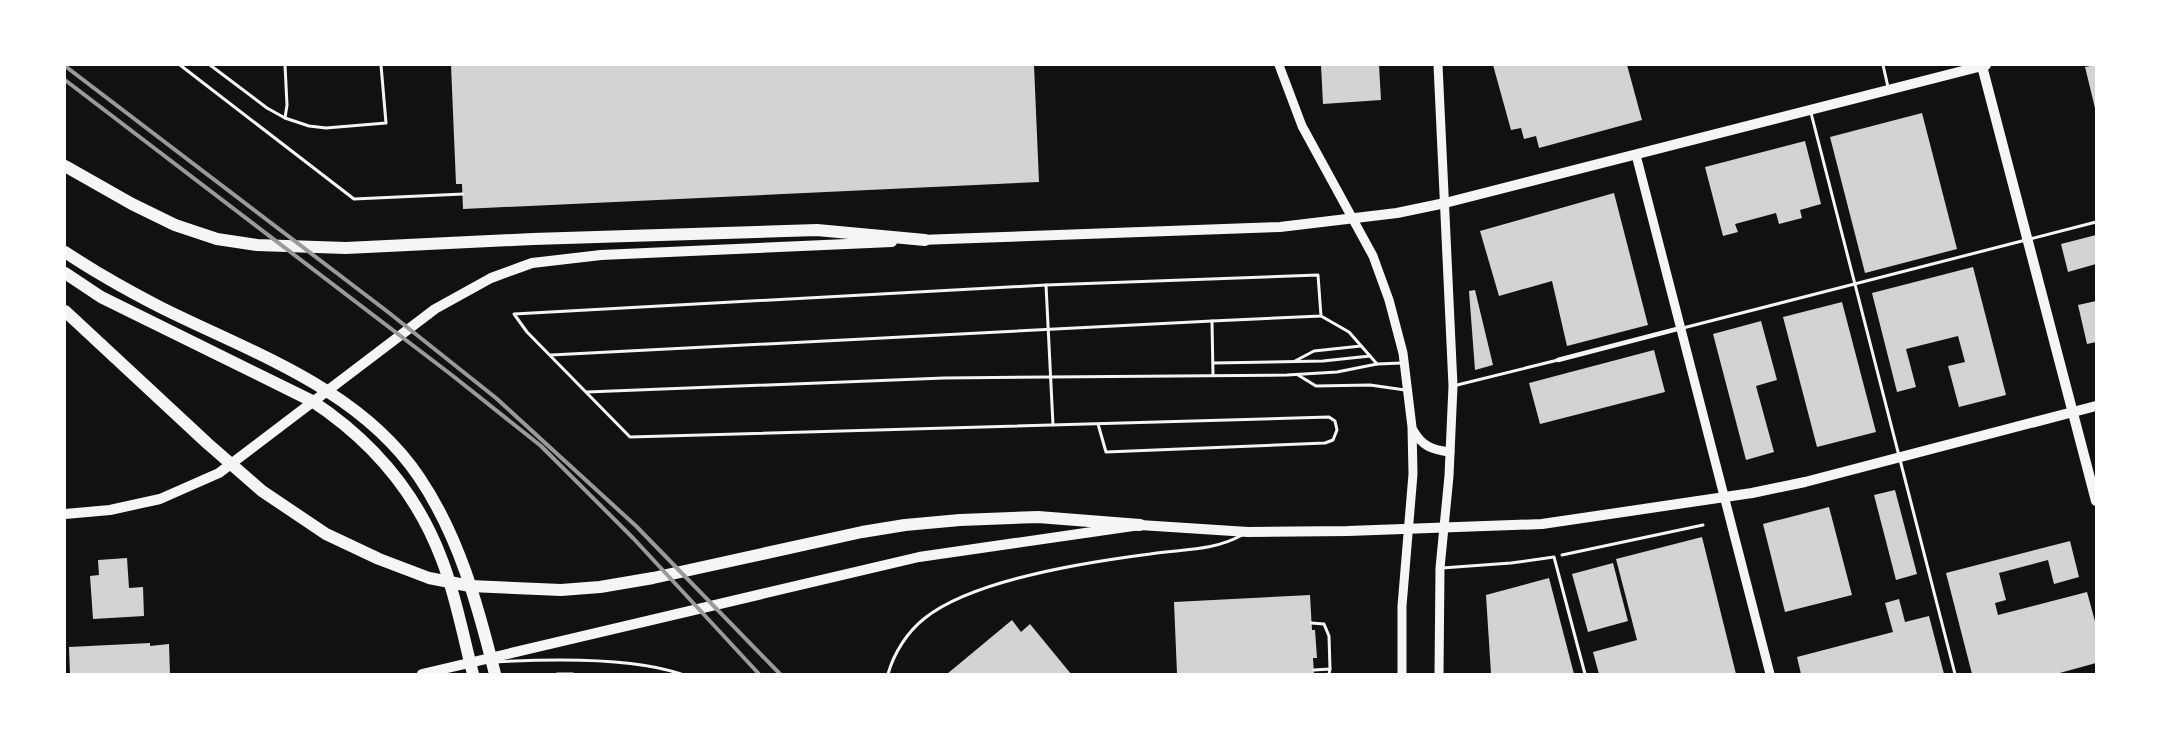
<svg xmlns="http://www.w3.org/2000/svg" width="2161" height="739" font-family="'DejaVu Sans',sans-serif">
<rect width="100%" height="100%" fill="#111"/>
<g fill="#d3d3d3">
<path d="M 451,65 L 1034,65 L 1039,182 L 463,209 L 462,184 L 456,184 Z"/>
<path d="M 1321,65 L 1379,65 L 1381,100 L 1323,104 Z"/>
<path d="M 1493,65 L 1627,65 L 1642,120 L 1539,148 L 1536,136 L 1524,139 L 1521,128 L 1511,130 Z"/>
<path d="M 2096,65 L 2096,108 L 2095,108 L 2085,67 Z"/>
<path d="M 1922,113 L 1957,249 L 1865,273 L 1830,137 Z"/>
<path d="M 1805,141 L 1821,204 L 1800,210 L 1802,218 L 1779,224 L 1776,213 L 1735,224 L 1738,232 L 1723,236 L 1705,167 Z"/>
<path d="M 1614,193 L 1648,325 L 1567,346 L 1552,281 L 1499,296 L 1480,231 Z"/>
<path d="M 2096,235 L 2096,264 L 2068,272 L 2061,244 Z"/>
<path d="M 1973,267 L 2006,395 L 1959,407 L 1948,366 L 1965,362 L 1958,336 L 1906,349 L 1916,387 L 1897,392 L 1872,293 Z"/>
<path d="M 1475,290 L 1493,365 L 1475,370 L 1469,291 Z"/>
<path d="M 2096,301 L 2096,342 L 2087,344 L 2078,305 Z"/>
<path d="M 1842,302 L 1876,432 L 1817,447 L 1783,317 Z"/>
<path d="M 1761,321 L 1777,380 L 1756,386 L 1774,452 L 1746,460 L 1713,334 Z"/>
<path d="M 1654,350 L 1665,392 L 1540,424 L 1529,383 Z"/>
<path d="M 1895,490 L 1917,574 L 1896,580 L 1874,495 Z"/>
<path d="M 1829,507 L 1852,595 L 1785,612 L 1763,524 Z"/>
<path d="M 1702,537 L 1736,674 L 1599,674 L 1593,652 L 1637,640 L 1616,559 Z"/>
<path d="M 2070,541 L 2079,577 L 2054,584 L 2048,560 L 1999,573 L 2006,600 L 1995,603 L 1998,615 L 2087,592 L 2096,625 L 2096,663 L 2056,674 L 1972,674 L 1946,573 Z"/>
<path d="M 127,558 L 129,588 L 143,587 L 144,616 L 93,619 L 90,576 L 99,575 L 98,560 Z"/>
<path d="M 1613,563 L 1628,621 L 1588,632 L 1572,574 Z"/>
<path d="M 1549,578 L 1574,674 L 1491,674 L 1486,595 Z"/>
<path d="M 1310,595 L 1312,630 L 1315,630 L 1317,658 L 1313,658 L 1314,674 L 1177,674 L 1174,602 Z"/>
<path d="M 1899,599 L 1905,622 L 1929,616 L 1944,674 L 1801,674 L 1797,657 L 1893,632 L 1885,603 Z"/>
<path d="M 1012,620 L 1021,632 L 1030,624 L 1071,674 L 947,674 Z"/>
<path d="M 150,643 L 150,646 L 169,644 L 170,674 L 70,674 L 69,647 Z"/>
</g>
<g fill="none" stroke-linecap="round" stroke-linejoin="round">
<g stroke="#f5f5f5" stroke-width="3">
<path d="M 180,65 L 354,199 L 463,194"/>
<path d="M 1562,555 L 1703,525"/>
<path d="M 557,674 L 573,674"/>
</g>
<g stroke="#f5f5f5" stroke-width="3">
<path d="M 210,65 L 267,108 L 285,118 L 287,105 L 285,65"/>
<path d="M 1883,65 L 1888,87"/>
<path d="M 1811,113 L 1955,674"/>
<path d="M 285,118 L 309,126 L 326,128 L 386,123 L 381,65"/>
<path d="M 1046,285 L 514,314 L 527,332 L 630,437 L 1329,417 L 1335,421 L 1337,430 L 1333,440 L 1325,443 L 1106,452 L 1098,424"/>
<path d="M 1321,316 L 1349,332 L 1377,364"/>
<path d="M 1683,328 L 2096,222"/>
<path d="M 551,355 L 1212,321"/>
<path d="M 1295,361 L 1314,351 L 1361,346"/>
<path d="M 1213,363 L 1323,361 L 1370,356"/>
<path d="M 1298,375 L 1316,386 L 1370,385 L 1405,390"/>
<path d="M 1453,386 L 1558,360"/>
<path d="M 587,392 L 944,378 L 1287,375 L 1337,372 L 1377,364 L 1402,363"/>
<path d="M 1053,425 L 1046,285 L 1318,275 L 1321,316 L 1212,321 L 1213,375"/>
<path d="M 1442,568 L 1511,563 L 1554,557 L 1585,674"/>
<path d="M 1311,623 L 1324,624 L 1329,636 L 1330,669"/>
<path d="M 496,662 C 549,659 631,657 681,674"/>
<path d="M 1314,670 L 1330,669 L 1329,674"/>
<path d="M 888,674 C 894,653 907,632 925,618 C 974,579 1088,562 1150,554 C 1182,549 1214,551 1242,535"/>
</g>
<path stroke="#f5f5f5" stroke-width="4.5" d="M 1558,360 L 1681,328"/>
<path stroke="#f5f5f5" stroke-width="9" d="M 1636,155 L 1770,674"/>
<g stroke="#f5f5f5" stroke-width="9">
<path d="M 1279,65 L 1302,126 L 1373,256 L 1389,300 L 1403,353 L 1412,427 L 1413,474 L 1402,606 L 1402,674"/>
<path d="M 1438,65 L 1453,386 L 1449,476 L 1440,568 L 1439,674"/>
<path d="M 1413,430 C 1422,446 1432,450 1450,452"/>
</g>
<g stroke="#f5f5f5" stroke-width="10">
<path d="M 1982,66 L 2096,501"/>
<path d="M 919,240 L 1280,227 L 1397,213 L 1445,203 L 1986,65"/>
<path d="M 65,514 L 110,510 L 160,499 L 219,473 L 435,309 L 491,278 L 521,267 L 532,263 L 601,255 L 892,242"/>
<path d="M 422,674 L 919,557 L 1140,525 L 1248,532 L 1348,531 L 1542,524 L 1752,493 L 1805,482 L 2096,406"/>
</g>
<g stroke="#f5f5f5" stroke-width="12">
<path d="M 65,166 L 132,204 L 175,225 L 217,239 L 257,245 L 346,248 L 533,239 L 817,230 L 925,240"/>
<path d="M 65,252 C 95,272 127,290 160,307 C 252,353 359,388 419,477 C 459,536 478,606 495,674"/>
<path d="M 65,273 L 101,297 L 312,401 C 371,440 417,493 442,560 C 456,596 463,636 473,674"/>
<path d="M 65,311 L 207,443 L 262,491 L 326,534 L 379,559 L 429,578 L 470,586 L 561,590 L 600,587 L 653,578 L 862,532 L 905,525 L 960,520 L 1038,517 L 1140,525"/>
</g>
<g stroke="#9a9a9a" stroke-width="4">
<path d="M 65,66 L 388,312 L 496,398 L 636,526 L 780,674"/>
<path d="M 65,80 L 453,376 L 541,446 L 633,538 L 759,674"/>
</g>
</g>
<rect width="2161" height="739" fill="none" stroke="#ffffff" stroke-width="132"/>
</svg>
